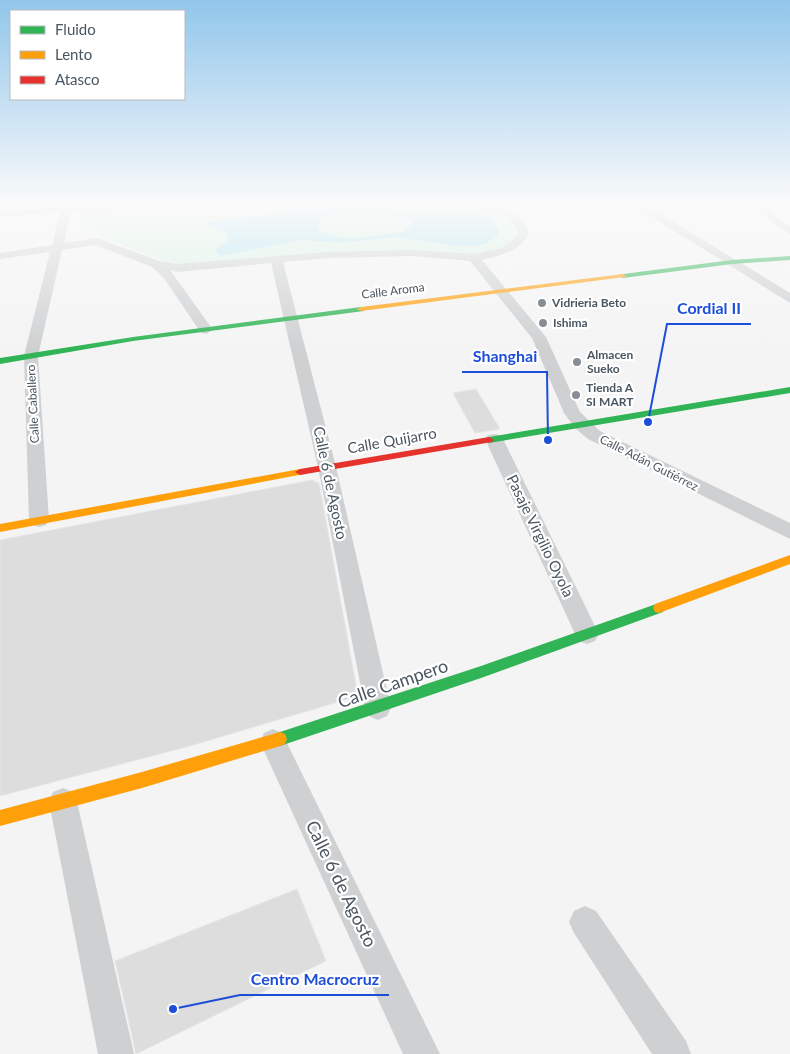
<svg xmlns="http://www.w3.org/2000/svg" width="790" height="1054" font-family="Lato,sans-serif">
<rect width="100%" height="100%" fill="#f4f4f4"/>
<path fill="#d9f2e3" d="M 222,202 L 468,203 C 488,207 506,212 519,229 C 517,242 504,250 492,252 C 473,257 455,252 436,252 C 402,251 368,252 333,253 C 293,254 253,261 213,263 C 202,263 189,265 178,264 C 160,262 91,234 78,222 L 77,217 L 84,212 Z"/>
<path fill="#aee2f0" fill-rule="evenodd" d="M 309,202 C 324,202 340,201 355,202 C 370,204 385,211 400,212 C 424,215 488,197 499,232 L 496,237 L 487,243 L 476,246 L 455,246 L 397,237 L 341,243 L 301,240 L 220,256 L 215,249 L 227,242 L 228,236 L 225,232 L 205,224 L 208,222 L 292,213 L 287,204 ZM 366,212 C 380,213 400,211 411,222 L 410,228 L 401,232 L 369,237 L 343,238 L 319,231 L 317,226 C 325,211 351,213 366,212 Z"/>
<g fill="#ddddde" stroke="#e5e6e7">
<path d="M 476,389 L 500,429 L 475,433 L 453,393 Z"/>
<path d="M 312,480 L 319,483 L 358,696 L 190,746 L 0,796 L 0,540 Z"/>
<path d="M 297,889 L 326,961 L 136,1054 L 115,961 Z"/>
</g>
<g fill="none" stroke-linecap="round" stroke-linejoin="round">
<g fill="#ced0d2" fill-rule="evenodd">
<path d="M 63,202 L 73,202 L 72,205 L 113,202 L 163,202 L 158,205 L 71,212 L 64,243 L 97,238 L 159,261 L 177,264 L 328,252 L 413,250 L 474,254 L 502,248 L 516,237 L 519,233 C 507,206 487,215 470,202 C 495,202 518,208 529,233 C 520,252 500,255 482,260 L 546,337 L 580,412 L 600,431 L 790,523 L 790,539 L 588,439 L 575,428 L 564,413 L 532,338 L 470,261 L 413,256 L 328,258 L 283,262 L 336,467 L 391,708 L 387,716 L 378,720 L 369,716 L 365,708 L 318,467 L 271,263 L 177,272 L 170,270 L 213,330 L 206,334 L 201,333 L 164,278 L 152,267 L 96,245 L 62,250 L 38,356 L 49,520 L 46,525 L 39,527 L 32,525 L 29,520 L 24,356 L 50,252 L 0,259 L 0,253 L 52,245 L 60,212 L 0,217 L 0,211 L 62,206 Z"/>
<path d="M 628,202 L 641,202 L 790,293 L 790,303 Z"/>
<path d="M 743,202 L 755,202 L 790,226 L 790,234 Z"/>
<path d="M 494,434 L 500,435 L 503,439 L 599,634 L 595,641 L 587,644 L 579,641 L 575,634 L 485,439 L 488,435 Z"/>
<path d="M 273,729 L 282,733 L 440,1054 L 403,1054 L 260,742 L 264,733 Z"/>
<path d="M 63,788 L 73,792 L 77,802 L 134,1054 L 98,1054 L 49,802 L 53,792 Z"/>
<path d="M 585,906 L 596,911 L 686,1041 L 691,1054 L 652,1054 L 574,933 L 569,922 L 574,911 Z"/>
</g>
<g fill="#30b455" fill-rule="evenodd">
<path d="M 790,256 L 790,260 L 732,264 L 623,278 L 620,276 L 623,274 L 732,260 Z"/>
<path d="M 361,307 L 364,307 L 364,311 L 133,341 L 0,364 L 0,358 L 133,337 Z"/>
<path d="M 790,387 L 790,393 L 489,443 L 484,440 L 489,437 Z"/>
<path d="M 659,603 L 663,604 L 665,608 L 663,612 L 481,678 L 280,746 L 275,744 L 273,739 L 275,734 L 280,732 L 481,666 Z"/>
</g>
<g fill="#ff9f0a" fill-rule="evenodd">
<path d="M 623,274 L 626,276 L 625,277 L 361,311 L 357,309 L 361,307 Z"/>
<path d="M 300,469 L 305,472 L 304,474 L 0,532 L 0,524 Z"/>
<path d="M 790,555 L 790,564 L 659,613 L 655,612 L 653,608 L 655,604 Z"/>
<path d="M 280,732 L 285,734 L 287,739 L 285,744 L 280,746 L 142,788 L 0,826 L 0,810 L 142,772 Z"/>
</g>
<path fill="#e5322d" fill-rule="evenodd" d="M 489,437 L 494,440 L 492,442 L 300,475 L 295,472 L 300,469 Z"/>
</g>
<linearGradient id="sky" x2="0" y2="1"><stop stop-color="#91c6eb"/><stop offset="0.58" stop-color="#fafafa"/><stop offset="1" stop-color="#fafafa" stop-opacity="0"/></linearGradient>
<rect width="790" height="350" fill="url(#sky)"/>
<g fill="#868d94" stroke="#fff" stroke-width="2">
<circle cx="542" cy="303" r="5"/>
<circle cx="543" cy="323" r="5"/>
<circle cx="577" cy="362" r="5"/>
<circle cx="576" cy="395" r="5"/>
</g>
<g text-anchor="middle" stroke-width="4.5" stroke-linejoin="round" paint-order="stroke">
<g font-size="12" fill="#4a5661" stroke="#fff">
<text transform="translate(393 291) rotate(-7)" y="4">Calle Aroma</text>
<text transform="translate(33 404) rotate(-93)" y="4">Calle Caballero</text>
<text transform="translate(649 463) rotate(27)" y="4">Calle Adán Gutiérrez</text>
</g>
<g font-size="12" font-weight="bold" fill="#4a5661" stroke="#fff" text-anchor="start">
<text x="552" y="307">Vidrieria Beto</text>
<text x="553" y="327">Ishima</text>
<text x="587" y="359">Almacen<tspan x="587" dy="14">Sueko</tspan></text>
<text x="586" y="392">Tienda A<tspan x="586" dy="14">SI MART</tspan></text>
</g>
<g font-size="15" fill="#4a5661" stroke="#fff">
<text transform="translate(392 441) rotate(-10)" y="5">Calle Quijarro</text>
<text transform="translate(330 483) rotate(78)" y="5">Calle 6 de Agosto</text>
<text transform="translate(540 536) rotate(64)" y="5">Pasaje Virgilio Oyola</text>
</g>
<g font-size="18" fill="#4a5661" stroke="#fff">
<text transform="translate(393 684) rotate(-19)" y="6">Calle Campero</text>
<text transform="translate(341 884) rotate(64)" y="6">Calle 6 de Agosto</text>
</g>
</g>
<path fill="none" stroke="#1d4ed8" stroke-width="2" d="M648 422L667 324H751M548 440L547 372H462M173 1009L240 995H389"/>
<g fill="#1d4ed8" stroke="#fff" stroke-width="2">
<circle cx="648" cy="422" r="5"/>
<circle cx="548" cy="440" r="5"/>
<circle cx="173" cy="1009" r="5"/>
</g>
<g font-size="16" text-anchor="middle" font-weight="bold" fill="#1d4ed8" stroke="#fff" stroke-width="4.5" stroke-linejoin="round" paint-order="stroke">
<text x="709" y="314">Cordial II</text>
<text x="505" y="362">Shanghai</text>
<text x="315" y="985">Centro Macrocruz</text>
</g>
<rect x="10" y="10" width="175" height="90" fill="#ffffff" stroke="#b7bbc0"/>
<rect x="20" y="26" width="25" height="8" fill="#30b455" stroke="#b7bbc0"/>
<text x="55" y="35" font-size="15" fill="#4a5661">Fluido</text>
<rect x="20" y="51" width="25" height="8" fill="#ff9f0a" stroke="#b7bbc0"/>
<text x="55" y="60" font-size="15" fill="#4a5661">Lento</text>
<rect x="20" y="76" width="25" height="8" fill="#e5322d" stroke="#b7bbc0"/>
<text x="55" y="85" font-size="15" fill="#4a5661">Atasco</text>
</svg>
